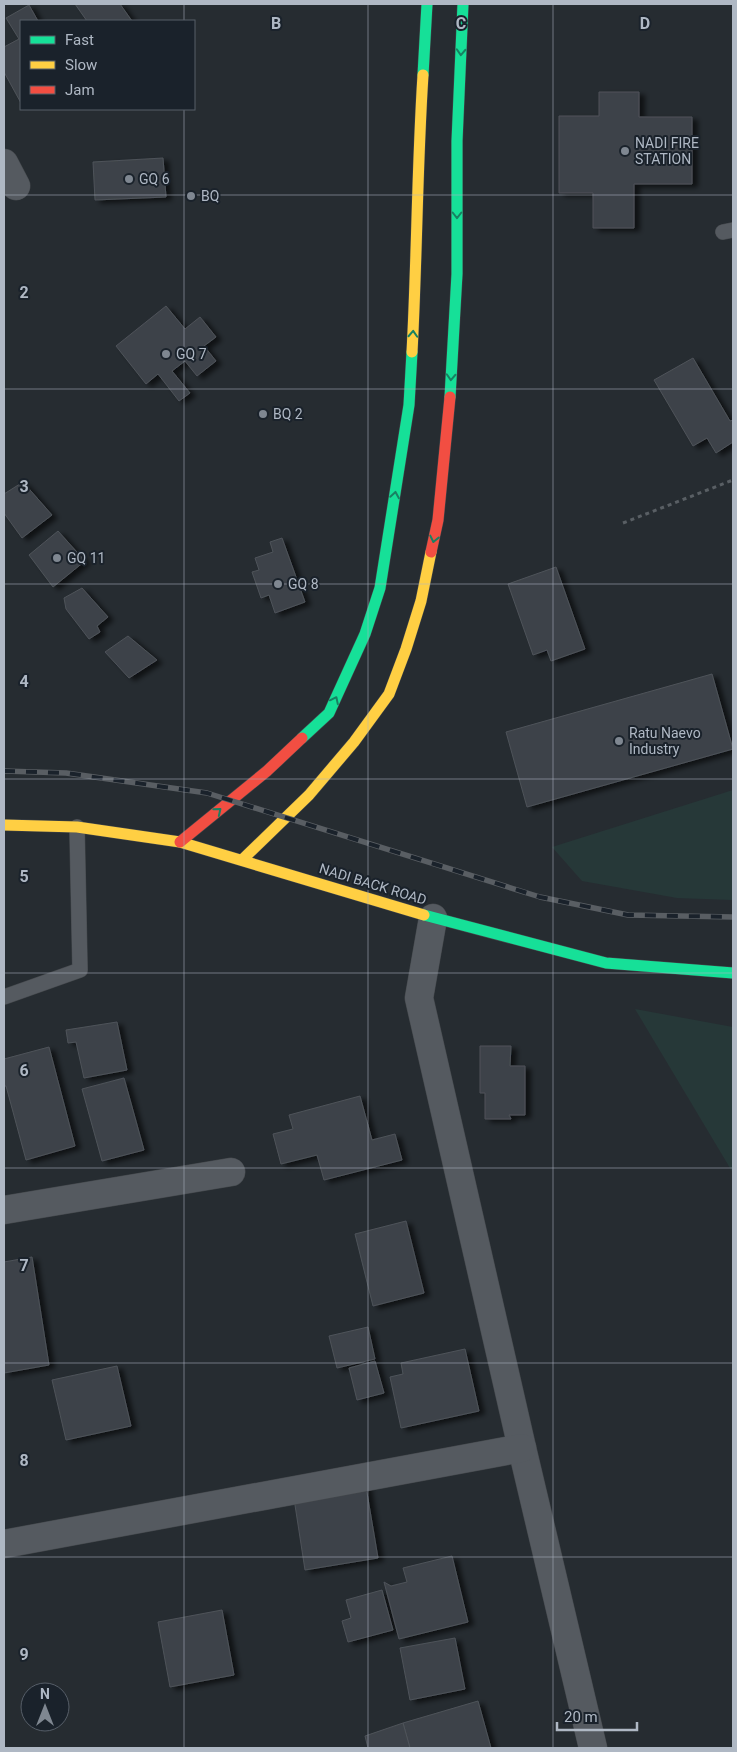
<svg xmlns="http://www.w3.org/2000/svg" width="737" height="1752" font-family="Roboto,sans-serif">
<defs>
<filter id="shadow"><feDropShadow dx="5.5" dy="3" stdDeviation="2.5" flood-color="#0009"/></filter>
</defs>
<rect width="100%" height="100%" fill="#262c31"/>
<g fill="#263838">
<path d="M 733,790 L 733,900 L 677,898 L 582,881 L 552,847 Z"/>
<path d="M 635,1009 L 733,1027 L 733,1173 Z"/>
</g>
<g fill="#3e4348" stroke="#4e535a" filter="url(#shadow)">
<path d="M 75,4 L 120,4 L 132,21 L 87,21 Z"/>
<path d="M 29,5 L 38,21 L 21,21 L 21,103 L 4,72 L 4,47 L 19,39 L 6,18 Z"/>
<path d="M 599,92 L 639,92 L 639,117 L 692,117 L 692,184 L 634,184 L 634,228 L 593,228 L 593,193 L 559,193 L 559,116 L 599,116 Z"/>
<path d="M 163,158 L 166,197 L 95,200 L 93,162 Z"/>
<path d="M 166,306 L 185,329 L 200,317 L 216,337 L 204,346 L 216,361 L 197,376 L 185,361 L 172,371 L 190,393 L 179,401 L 158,374 L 146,384 L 116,346 Z"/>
<path d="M 693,358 L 730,421 L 733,420 L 733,442 L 716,453 L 707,438 L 693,446 L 654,380 Z"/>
<path d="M 23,482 L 52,515 L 22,538 L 4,513 L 4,494 Z"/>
<path d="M 58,531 L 85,561 L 53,587 L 29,555 Z"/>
<path d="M 282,538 L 305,602 L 275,613 L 269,595 L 261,598 L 252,572 L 259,570 L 255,558 L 273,552 L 270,542 Z"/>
<path d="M 556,567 L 585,649 L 551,661 L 547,650 L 533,655 L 508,584 Z"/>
<path d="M 82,588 L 108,617 L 97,626 L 100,632 L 89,639 L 66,609 L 64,598 Z"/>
<path d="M 128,636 L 157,660 L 129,678 L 105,652 Z"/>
<path d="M 712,674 L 733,749 L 527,807 L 506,732 Z"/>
<path d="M 117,1022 L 127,1070 L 84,1078 L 76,1042 L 68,1043 L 66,1030 Z"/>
<path d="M 480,1046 L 511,1046 L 510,1066 L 525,1066 L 525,1115 L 509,1115 L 511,1119 L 485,1119 L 485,1093 L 480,1093 Z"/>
<path d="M 49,1047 L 75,1146 L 26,1160 L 6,1086 L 4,1086 L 4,1059 Z"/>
<path d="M 124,1078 L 144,1150 L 102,1161 L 82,1089 Z"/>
<path d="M 360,1096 L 372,1140 L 395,1134 L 402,1160 L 324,1180 L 317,1155 L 281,1164 L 273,1134 L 293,1129 L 289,1115 Z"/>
<path d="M 406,1221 L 424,1293 L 373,1306 L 355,1234 Z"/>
<path d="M 32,1257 L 49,1365 L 4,1373 L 4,1262 Z"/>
<path d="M 368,1327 L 375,1359 L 337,1368 L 329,1336 Z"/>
<path d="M 465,1349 L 479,1411 L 401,1428 L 390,1377 L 403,1374 L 401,1363 Z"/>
<path d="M 375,1361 L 384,1393 L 357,1400 L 349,1368 Z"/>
<path d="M 117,1366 L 131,1426 L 66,1440 L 52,1380 Z"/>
<path d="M 365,1481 L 378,1558 L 305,1570 L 293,1492 Z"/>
<path d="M 452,1556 L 468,1622 L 399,1639 L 384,1582 L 391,1586 L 407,1582 L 403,1568 Z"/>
<path d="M 382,1590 L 393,1630 L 348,1642 L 342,1621 L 351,1618 L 346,1600 Z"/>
<path d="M 222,1610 L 234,1675 L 170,1687 L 158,1622 Z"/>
<path d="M 455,1638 L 465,1689 L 410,1700 L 400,1648 Z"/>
<path d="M 478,1701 L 491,1748 L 410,1748 L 403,1723 Z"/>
<path d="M 403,1723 L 410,1748 L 368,1748 L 365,1736 Z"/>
</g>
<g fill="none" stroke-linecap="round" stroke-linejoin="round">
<g stroke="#44484c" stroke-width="16">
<g id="lane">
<path d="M 723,232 L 733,230"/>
<path d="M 4,997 L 80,970 L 77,827"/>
</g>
</g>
<g stroke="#44484c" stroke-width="29">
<g id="street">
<path d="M 4,163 L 16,186"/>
<path d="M 433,918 L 419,998 L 522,1448 L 593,1748"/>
<path d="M 4,1210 L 231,1172"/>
<path d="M 4,1544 L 522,1448"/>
</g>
</g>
<g stroke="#44484c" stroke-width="12">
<g id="fast">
<path d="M 423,75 L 427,4"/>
<path d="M 450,397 L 457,274 L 457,141 L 463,4"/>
<path d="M 302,738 L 329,713 L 365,634 L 380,588 L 409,405 L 412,352"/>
<path d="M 424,915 L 606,963 L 733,973"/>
</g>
</g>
<g stroke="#44484c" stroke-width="12">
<g id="slow">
<path d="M 412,352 C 417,260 417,167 423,75"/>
<path d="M 4,825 L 77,827 L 180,842 L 424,915"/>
<path d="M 242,860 L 309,795 L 354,742 L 389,694 L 406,649 L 421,601 L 431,552"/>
</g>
</g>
<g stroke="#44484c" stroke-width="12">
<g id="jam">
<path d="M 431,552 L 438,520 L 450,397"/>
<path d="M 180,842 L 267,771 L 302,738"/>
</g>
</g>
<path stroke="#595f64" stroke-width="3" stroke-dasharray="4 4" stroke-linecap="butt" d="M 623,523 L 733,480"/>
<use href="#lane" stroke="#555a60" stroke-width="15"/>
<use href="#street" stroke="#555a60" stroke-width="28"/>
<use href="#fast" stroke="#16e098" stroke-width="11"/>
<use href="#slow" stroke="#ffcf43" stroke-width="11"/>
<use href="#jam" stroke="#f24e42" stroke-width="11"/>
<g stroke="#595e63" stroke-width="5.5">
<path id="rail" d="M 4,771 L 66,773 L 207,793 L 540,897 L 628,915 L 733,917"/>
</g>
<use href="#rail" stroke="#1a222b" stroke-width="4" stroke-dasharray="11" stroke-linecap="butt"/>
</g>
<defs><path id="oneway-chevron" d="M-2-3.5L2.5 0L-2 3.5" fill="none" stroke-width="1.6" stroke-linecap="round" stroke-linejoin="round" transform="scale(1.25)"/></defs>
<g stroke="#188162">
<use href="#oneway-chevron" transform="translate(461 52) rotate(93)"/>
<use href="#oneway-chevron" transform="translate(457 215) rotate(90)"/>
<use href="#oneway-chevron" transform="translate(413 334) rotate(-87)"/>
<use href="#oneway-chevron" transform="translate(451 377) rotate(93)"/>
<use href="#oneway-chevron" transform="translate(395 495) rotate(-81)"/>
<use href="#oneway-chevron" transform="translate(434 539) rotate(102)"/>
<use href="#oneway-chevron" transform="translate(335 700) rotate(-64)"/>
<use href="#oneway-chevron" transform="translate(218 811) rotate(-39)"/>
</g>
<path fill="none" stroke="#afb8c4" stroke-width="1" stroke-opacity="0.55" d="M 184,4 L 184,21M 368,4 L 368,1748M 553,4 L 553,1748M 184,109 L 184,1748M 4,195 L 733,195M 4,389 L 733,389M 4,584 L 733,584M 4,779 L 733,779M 4,973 L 733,973M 4,1168 L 733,1168M 4,1363 L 733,1363M 4,1557 L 733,1557"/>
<g fill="#7f8791" stroke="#1a222b" stroke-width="2">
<circle cx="625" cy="151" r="5"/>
<circle cx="129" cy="179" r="5"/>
<circle cx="191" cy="196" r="5"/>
<circle cx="166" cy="354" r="5"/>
<circle cx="263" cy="414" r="5"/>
<circle cx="57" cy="558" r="5"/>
<circle cx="278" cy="584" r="5"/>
<circle cx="619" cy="741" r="5"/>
</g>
<g text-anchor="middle" stroke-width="4" stroke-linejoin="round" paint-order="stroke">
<g font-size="14" fill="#afb8c4" stroke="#1a222b" text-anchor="start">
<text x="635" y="148">NADI FIRE<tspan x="635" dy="16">STATION</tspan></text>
<text x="139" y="184">GQ 6</text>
<text x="201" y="201">BQ</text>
<text x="176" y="359">GQ 7</text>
<text x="273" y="419">BQ 2</text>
<text x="67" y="563">GQ 11</text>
<text x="288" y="589">GQ 8</text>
<text x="629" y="738">Ratu Naevo<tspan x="629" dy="16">Industry</tspan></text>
</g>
<g font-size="14" fill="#afb8c4" stroke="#1a222b">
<text transform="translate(373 884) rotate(17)" y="5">NADI BACK ROAD</text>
</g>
</g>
<g font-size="16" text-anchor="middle" font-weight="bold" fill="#afb8c4" stroke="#1a222b" stroke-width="4" stroke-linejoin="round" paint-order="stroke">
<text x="276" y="29">B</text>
<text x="461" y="29">C</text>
<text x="645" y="29">D</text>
<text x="24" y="298">2</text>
<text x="24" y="492">3</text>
<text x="24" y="687">4</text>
<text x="24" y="882">5</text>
<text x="24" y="1076">6</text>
<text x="24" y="1271">7</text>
<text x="24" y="1466">8</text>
<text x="24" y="1660">9</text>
</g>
<rect width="737" height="1752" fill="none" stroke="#afb8c4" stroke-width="10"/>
<rect x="20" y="20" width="175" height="90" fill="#1a222b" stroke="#565e68"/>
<rect x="30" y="36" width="25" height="8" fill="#16e098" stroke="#565e68"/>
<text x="65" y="45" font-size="15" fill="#afb8c4">Fast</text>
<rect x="30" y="61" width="25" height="8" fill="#ffcf43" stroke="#565e68"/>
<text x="65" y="70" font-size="15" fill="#afb8c4">Slow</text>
<rect x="30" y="86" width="25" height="8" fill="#f24e42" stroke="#565e68"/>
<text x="65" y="95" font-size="15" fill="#afb8c4">Jam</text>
<g transform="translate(45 1707)"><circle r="24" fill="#1a222b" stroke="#565e68"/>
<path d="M0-4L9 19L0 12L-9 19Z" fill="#7f8791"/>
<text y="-8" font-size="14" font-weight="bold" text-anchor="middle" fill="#afb8c4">N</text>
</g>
<path d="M557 1722v8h80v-8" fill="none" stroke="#afb8c4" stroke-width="2.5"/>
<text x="564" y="1722" font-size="15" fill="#afb8c4" stroke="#1a222b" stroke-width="4" paint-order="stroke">20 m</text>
</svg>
